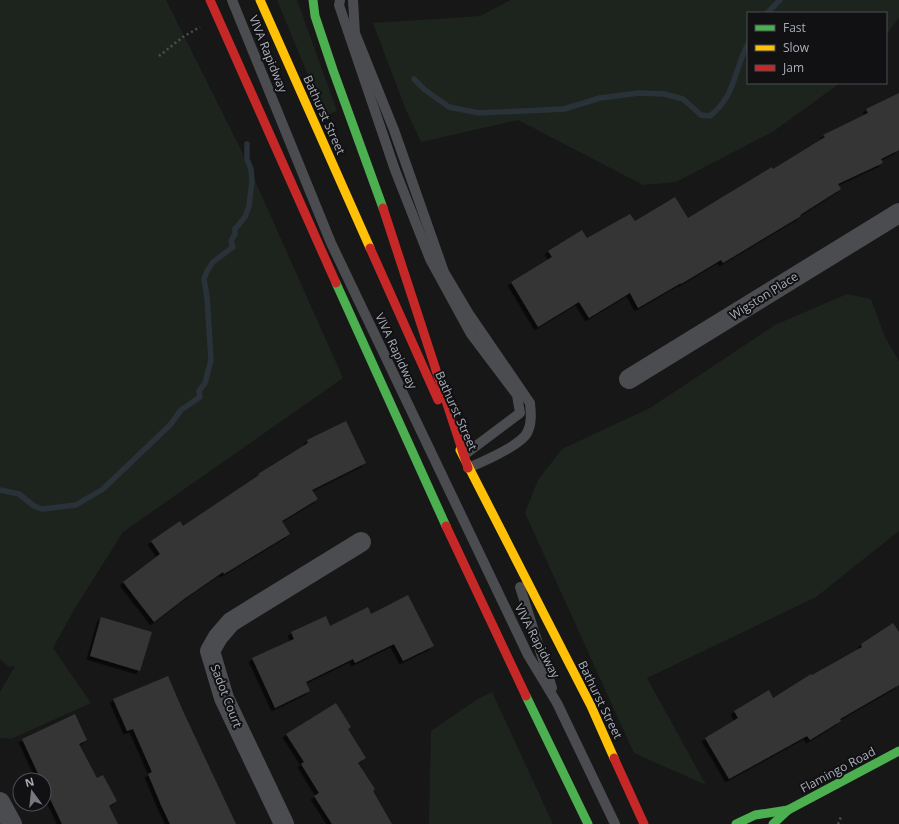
<svg xmlns="http://www.w3.org/2000/svg" width="899" height="824" font-family="'Open Sans',sans-serif">
<defs>
<filter id="shadow"><feDropShadow dx="-3.5" dy="3.5" stdDeviation="0" flood-color="#0009"/></filter>
</defs>
<rect width="100%" height="100%" fill="#171717"/>
<g fill="#1d241e">
<path d="M 0,0 L 166,0 L 244,156 L 343,378 L 123,532 L 75,608 L 53,648 L 91,703 L 11,739 L 0,738 L 0,692 L 15,666 L 9,667 L 0,659 Z"/>
<path d="M 277,0 L 297,0 L 337,111 L 325,116 Z"/>
<path d="M 511,0 L 899,0 L 899,18 L 886,35 L 886,13 L 748,13 L 748,83 L 840,83 L 774,131 L 676,182 L 643,185 L 518,120 L 421,142 L 406,110 L 373,23 L 480,16 Z"/>
<path d="M 847,294 L 871,299 L 885,337 L 899,361 L 899,531 L 816,597 L 647,678 L 706,785 L 634,753 L 525,513 L 538,480 L 562,449 L 650,408 L 775,325 Z"/>
<path d="M 492,692 L 553,824 L 429,824 L 431,731 L 476,700 Z"/>
</g>
<g fill="none" stroke-linecap="round" stroke-linejoin="round">
<g stroke="#2a3239" stroke-width="5.5">
<path d="M 767,13 L 780,0"/>
<path d="M 414,79 L 425,90 L 449,107 L 479,113 L 564,109 L 600,98 L 639,93 L 664,94 L 683,99 L 701,115 L 710,116 C 737,94 733,71 748,44"/>
<path d="M 0,490 L 19,494 L 34,506 L 42,509 L 76,505 L 103,489 L 170,425 L 181,410 L 200,397 L 199,391 L 205,383 L 211,360 L 207,297 L 204,279 L 207,271 L 213,262 L 233,247 L 231,241 L 235,234 L 235,229 L 245,217 L 249,206 L 252,181 L 251,169 L 247,159 L 247,144"/>
</g>
</g>
<g fill="#353536" filter="url(#shadow)">
<path d="M 899,93 L 899,150 L 881,159 L 883,163 L 838,184 L 841,189 L 800,215 L 801,216 L 723,263 L 721,260 L 681,284 L 681,283 L 638,308 L 630,293 L 589,318 L 579,302 L 538,327 L 511,282 L 552,257 L 548,251 L 582,230 L 587,238 L 630,214 L 635,221 L 675,197 L 688,218 L 772,167 L 773,169 L 825,137 L 823,135 L 868,113 L 866,109 Z"/>
<path d="M 346,421 L 366,463 L 312,490 L 318,499 L 282,521 L 290,534 L 224,574 L 223,572 L 184,599 L 154,622 L 123,582 L 160,554 L 151,541 L 180,521 L 183,526 L 259,475 L 258,474 L 308,443 L 307,440 Z"/>
<path d="M 408,595 L 434,646 L 403,661 L 394,644 L 355,663 L 353,659 L 306,682 L 310,691 L 275,708 L 252,658 L 294,639 L 291,632 L 326,616 L 330,626 L 368,607 L 371,614 Z"/>
<path d="M 101,617 L 152,632 L 140,671 L 90,656 Z"/>
<path d="M 893,623 L 899,632 L 899,685 L 840,719 L 841,721 L 810,740 L 807,736 L 729,779 L 705,738 L 738,718 L 734,711 L 769,690 L 773,698 L 811,674 L 812,675 L 862,647 L 861,644 Z"/>
<path d="M 168,676 L 183,711 L 236,824 L 170,824 L 161,805 L 148,774 L 152,772 L 133,729 L 127,731 L 113,699 Z"/>
<path d="M 336,703 L 351,727 L 348,729 L 366,758 L 358,763 L 375,789 L 373,791 L 392,824 L 332,824 L 314,796 L 319,793 L 301,764 L 304,762 L 286,734 Z"/>
<path d="M 75,714 L 87,740 L 79,744 L 97,778 L 103,775 L 117,801 L 109,806 L 118,824 L 62,824 L 44,786 L 44,780 L 41,780 L 22,739 Z"/>
</g>
<g fill="none" stroke-linecap="round" stroke-linejoin="round">
<g stroke="#4d4e52" stroke-width="2.5" stroke-dasharray="2 3" stroke-linecap="butt">
<path d="M 159,56 L 183,37 L 200,27"/>
<path d="M 838,824 L 841,817"/>
</g>
<g stroke="#4b4c50" stroke-width="10">
<path d="M 232,0 L 331,243 L 528,655 L 557,703 L 615,824"/>
<path d="M 340,0 L 339,5 L 395,170 L 430,259 L 471,334 L 517,395 L 520,413 L 464,455"/>
<path d="M 353,0 L 355,33 L 394,130 L 444,272 L 469,314 L 530,403 C 531,413 532,424 527,433 C 520,446 482,462 468,468"/>
<path d="M 520,587 L 552,688"/>
</g>
<g stroke="#4b4c50" stroke-width="20">
<path d="M 629,379 L 899,213"/>
<path d="M 0,802 L 12,824"/>
<path d="M 284,824 L 224,698 L 210,651 L 218,637 L 231,622 L 361,542"/>
</g>
<g stroke="#4caf50" stroke-width="9">
<path d="M 313,0 L 315,16 L 333,70 L 383,208"/>
<path d="M 336,283 L 446,526"/>
<path d="M 526,696 L 588,824"/>
<path d="M 736,824 L 755,815 L 788,810"/>
<path d="M 773,824 L 788,810 L 899,751"/>
</g>
<g stroke="#ffc107" stroke-width="9">
<path d="M 260,0 L 370,248"/>
<path d="M 460,450 L 591,706 L 614,758"/>
</g>
<g stroke="#c62828" stroke-width="9">
<path d="M 210,0 L 336,283"/>
<path d="M 383,208 L 468,468"/>
<path d="M 370,248 L 438,400"/>
<path d="M 446,526 L 526,696"/>
<path d="M 614,758 L 644,824"/>
</g>
</g>
<g text-anchor="middle" stroke-width="4" stroke-linejoin="round" paint-order="stroke">
<g font-size="12" fill="#a8adb8" stroke="#111113">
<text transform="translate(268 54) rotate(68)" y="4">VIVA Rapidway</text>
<text transform="translate(324 115) rotate(66)" y="4">Bathurst Street</text>
<text transform="translate(764 296) rotate(-32)" y="4">Wigston Place</text>
<text transform="translate(396 351) rotate(65)" y="4">VIVA Rapidway</text>
<text transform="translate(456 411) rotate(66)" y="4">Bathurst Street</text>
<text transform="translate(537 641) rotate(62)" y="4">VIVA Rapidway</text>
<text transform="translate(226 696) rotate(69)" y="4">Sadot Court</text>
<text transform="translate(600 700) rotate(64)" y="4">Bathurst Street</text>
<text transform="translate(838 770) rotate(-28)" y="4">Flamingo Road</text>
</g>
</g>
<rect x="747" y="12" width="140" height="72" fill="#111113" stroke="#4d4f55"/>
<rect x="755" y="25" width="20" height="6" fill="#4caf50" stroke="#4d4f55"/>
<text x="783" y="32" font-size="12" fill="#a8adb8">Fast</text>
<rect x="755" y="45" width="20" height="6" fill="#ffc107" stroke="#4d4f55"/>
<text x="783" y="52" font-size="12" fill="#a8adb8">Slow</text>
<rect x="755" y="65" width="20" height="6" fill="#c62828" stroke="#4d4f55"/>
<text x="783" y="72" font-size="12" fill="#a8adb8">Jam</text>
<g transform="translate(32 792) rotate(345)"><circle r="19" fill="#111113" stroke="#4d4f55"/>
<path d="M0-3L7 15L0 10L-7 15Z" fill="#757880"/>
<text y="-6" font-size="11" font-weight="bold" text-anchor="middle" fill="#a8adb8">N</text>
</g>
</svg>
